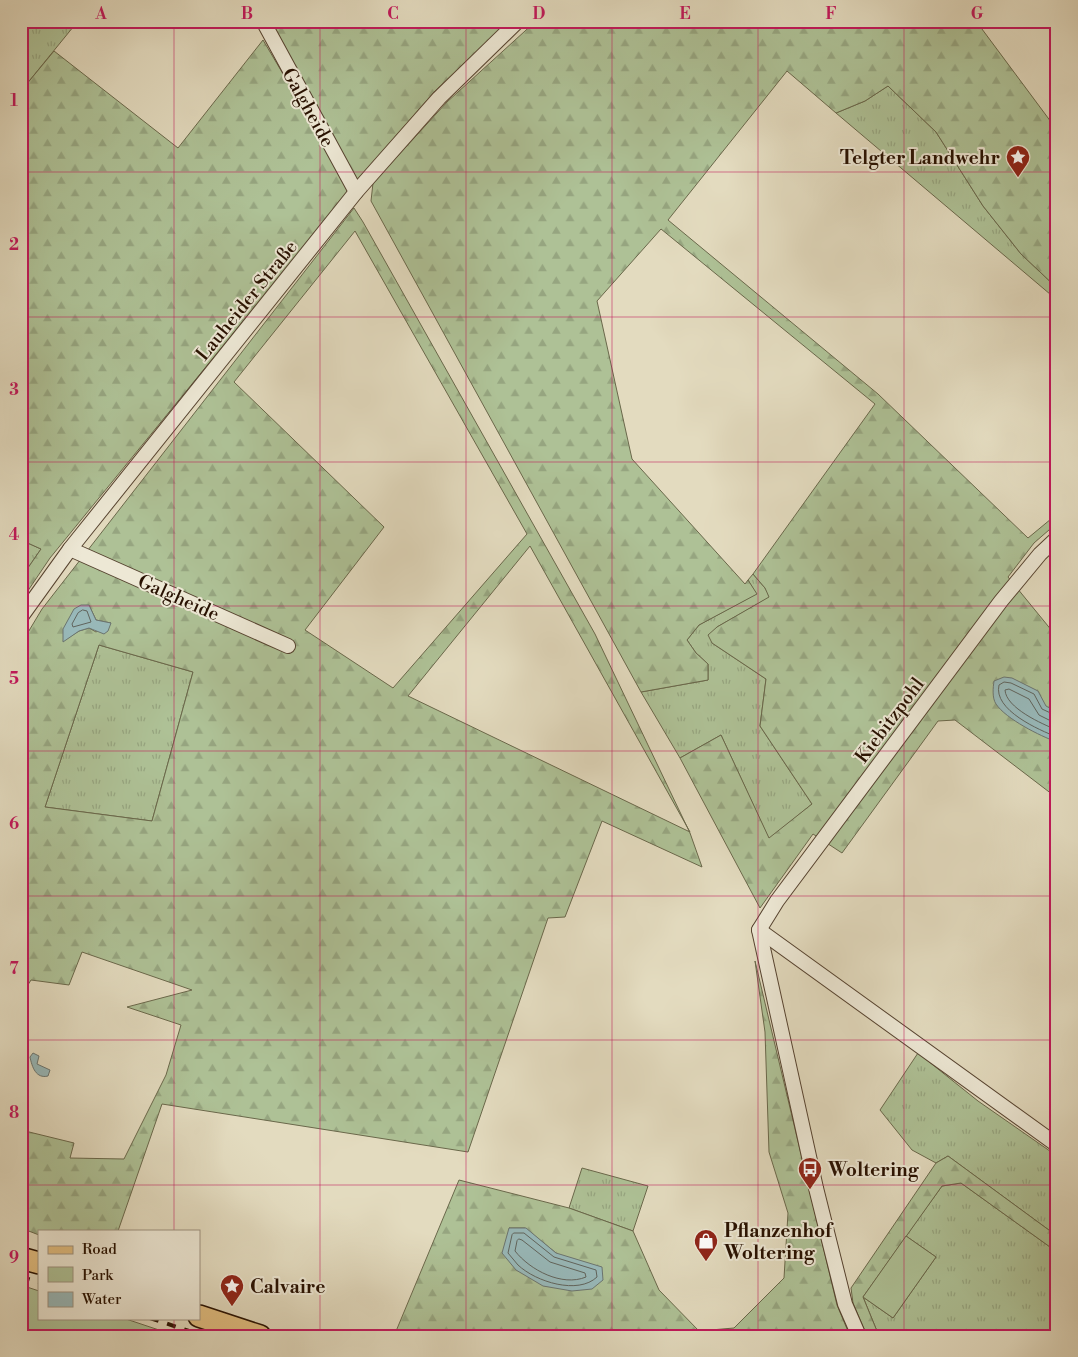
<svg xmlns="http://www.w3.org/2000/svg" width="1078" height="1357" font-family="'Libre Bodoni',serif">
<defs>
<pattern id="grass-tufts" width="24" height="20" patternUnits="userSpaceOnUse" patternTransform="scale(1.25)"><rect width="24" height="20" fill="#aec196"/><path d="M3 7l-1-3M5 7V3M7 7l1-3M15 17l-1-3M17 17v-4M19 17l1-3" fill="none" stroke="#96a580"/></pattern>
<pattern id="forest-firs" width="22" height="20" patternUnits="userSpaceOnUse" patternTransform="scale(1.25)"><rect width="22" height="20" fill="#aec196"/><path d="M5 1l3.5 6h-7zM16 11l3.5 6h-7z" fill="#96a580"/></pattern>
</defs>
<rect width="100%" height="100%" fill="#e3dbbf"/>
<filter id="stains"><feTurbulence type="fractalNoise" baseFrequency=".004" numOctaves="4"/><feColorMatrix values="0 0 0 0 .2 0 0 0 0 .09 0 0 0 0 .02 0 0 0 .5 -.17"/></filter>
<radialGradient id="worn" r=".72"><stop offset=".6" stop-color="#630" stop-opacity="0"/><stop offset="1" stop-color="#630" stop-opacity=".3"/></radialGradient>
<g fill="url(#grass-tufts)" stroke="#6a684b">
<path d="M 21,21 L 78,21 L 21,91 Z"/>
<path d="M 888,86 L 936,132 L 983,206 L 1021,254 L 1057,288 L 1057,300 L 836,113 L 865,101 Z"/>
<path d="M 21,540 L 41,549 L 21,578 Z"/>
<path d="M 753,574 L 765,588 L 770,597 L 717,627 L 712,643 L 766,679 L 760,726 L 812,804 L 769,839 L 721,735 L 680,758 L 641,692 L 708,680 L 708,664 L 696,653 L 687,640 L 699,625 L 756,594 L 748,580 Z"/>
<path d="M 99,645 L 193,672 L 152,821 L 45,807 Z"/>
<path d="M 918,1053 L 978,1101 L 1057,1156 L 1057,1236 L 948,1156 L 936,1163 L 912,1150 L 880,1110 Z"/>
<path d="M 582,1168 L 648,1186 L 633,1231 L 569,1208 Z"/>
<path d="M 961,1183 L 1057,1252 L 1057,1336 L 879,1336 L 863,1297 L 893,1318 L 936,1257 L 906,1236 L 942,1186 Z"/>
</g>
<g fill="url(#forest-firs)" stroke="#6a684b" fill-rule="evenodd">
<path d="M 267,21 L 509,21 L 434,92 L 355,183 Z"/>
<path d="M 536,21 L 976,21 L 1057,130 L 1057,288 L 1021,254 L 983,206 L 936,132 L 888,86 L 865,101 L 836,113 L 787,71 L 668,220 L 878,394 L 1028,538 L 1057,514 L 1057,523 L 1034,543 L 1008,577 L 1057,637 L 1057,798 L 955,720 L 938,721 L 842,853 L 813,834 L 760,908 L 680,758 L 721,735 L 769,838 L 812,804 L 760,726 L 766,679 L 712,643 L 708,635 L 717,627 L 769,597 L 765,588 L 753,574 L 875,404 L 661,229 L 597,301 L 632,459 L 745,584 L 748,580 L 757,594 L 699,625 L 687,640 L 696,653 L 708,664 L 708,680 L 641,692 L 371,201 L 373,183 L 447,102 Z"/>
<path d="M 263,40 L 351,189 L 50,558 L 21,601 L 21,578 L 41,549 L 21,540 L 21,91 L 54,51 L 178,148 Z"/>
<path d="M 354,208 L 363,222 L 595,634 L 690,833 L 702,867 L 602,821 L 565,917 L 548,918 L 468,1152 L 162,1104 L 118,1231 L 39,1231 L 39,1235 L 21,1228 L 21,1130 L 74,1143 L 70,1158 L 124,1159 L 166,1075 L 181,1025 L 127,1007 L 192,990 L 82,952 L 69,985 L 31,980 L 21,996 L 21,644 L 42,609 ZM 355,231 L 527,534 L 393,688 L 305,630 L 384,527 L 234,382 ZM 530,546 L 690,832 L 408,696 ZM 89,605 L 96,620 L 111,623 L 96,632 L 89,628 L 79,631 L 63,641 ZM 99,645 L 193,672 L 152,821 L 45,807 Z"/>
<path d="M 755,961 L 837,1305 L 850,1336 L 394,1336 L 459,1180 L 569,1208 L 633,1231 L 659,1290 L 699,1331 L 734,1328 L 784,1278 L 788,1213 L 769,1152 L 765,1032 ZM 509,1228 L 525,1228 L 556,1253 Z"/>
<path d="M 948,1156 L 1057,1236 L 1057,1252 L 961,1183 L 942,1186 L 863,1297 L 879,1336 L 867,1336 L 853,1303 L 851,1288 L 936,1163 Z"/>
</g>
<g fill="#aec196" stroke="#6a684b">
<path d="M 906,1236 L 936,1257 L 893,1318 L 863,1297 Z"/>
<path d="M 21,1285 L 39,1291 L 39,1318 L 123,1318 L 177,1336 L 21,1336 Z"/>
</g>
<g fill="#98b9ba" stroke="#6b7570">
<path d="M 81,605 L 89,605 L 96,620 L 111,623 L 108,631 L 104,634 L 89,628 L 79,631 L 63,642 L 63,629 L 74,609 Z"/>
<path d="M 1004,677 L 1012,678 L 1038,691 L 1046,706 L 1057,712 L 1057,742 C 1040,736 1006,719 996,704 C 992,698 993,688 994,681 Z"/>
<path d="M 33,1053 L 39,1056 L 37,1064 L 50,1070 L 48,1076 C 36,1079 32,1067 30,1057 Z"/>
<path d="M 509,1228 L 526,1228 L 556,1253 L 602,1267 L 603,1280 L 592,1289 L 572,1291 L 543,1286 L 516,1270 L 502,1253 Z"/>
</g>
<g fill="none" stroke-linecap="round" stroke-linejoin="round">
<g stroke="#60645d" stroke-width="1">
<path d="M 83,610 L 87,611 L 91,622 L 73,627 L 72,624 L 78,613 Z"/>
<path d="M 1057,716 L 1042,709 L 1034,694 L 1011,683 L 1004,682 L 999,685 C 993,710 1039,730 1057,737"/>
<path d="M 1057,722 L 1051,721 L 1039,715 L 1029,699 L 1009,689 L 1005,690 C 1006,708 1042,724 1057,730"/>
<path d="M 514,1233 L 524,1233 L 554,1257 L 596,1270 L 597,1277 C 578,1295 536,1282 518,1265 C 515,1261 511,1257 508,1253 L 512,1235 Z"/>
<path d="M 519,1239 L 522,1240 L 550,1262 L 585,1273 L 586,1277 C 562,1287 530,1270 515,1251 L 517,1241 Z"/>
</g>
<g stroke="#564330" stroke-width="16">
<g id="street">
<path d="M 263,21 L 356,192"/>
<path d="M 70,549 L 288,646"/>
<path d="M 21,617 L 70,549 L 356,192 L 439,98 L 518,21"/>
<path d="M 759,930 L 1057,1145"/>
<path d="M 859,1336 L 845,1304 L 816,1188 L 759,930 L 777,901 L 1001,601 L 1040,554 L 1057,538"/>
</g>
</g>
<g stroke="#271000" stroke-width="24">
<g id="primary">
<path d="M 21,1258 L 39,1263"/>
<path d="M 199,1316 L 260,1336"/>
</g>
</g>
<use href="#street" stroke="#ede8d5" stroke-width="14"/>
<use href="#primary" stroke="#e2be80" stroke-width="21"/>
<g stroke="#271000" stroke-width="4" stroke-dasharray="9 9" stroke-linecap="butt">
<path d="M 21,1277 L 39,1282"/>
<path d="M 150,1318 L 204,1336"/>
</g>
</g>
<path fill="none" stroke="#c2185b" stroke-width="1" stroke-opacity="0.55" d="M 174,21 L 174,1231M 320,21 L 320,1336M 466,21 L 466,1336M 612,21 L 612,1336M 758,21 L 758,1336M 904,21 L 904,1336M 21,172 L 1057,172M 21,317 L 1057,317M 21,462 L 1057,462M 21,606 L 1057,606M 21,751 L 1057,751M 21,896 L 1057,896M 21,1040 L 1057,1040M 21,1185 L 1057,1185M 174,1318 L 174,1336"/>
<defs>
<g id="sight-pin" transform="scale(1.25)"><path d="M0 17L-7.5 6A9.5 9.5 0 1 1 7.5 6Z" fill="#8f2418" stroke="#ede8d5"/><path d="M0-6L1.8-2.2L6-1.7L2.9 1.2L3.7 5.4L0 3.3L-3.7 5.4L-2.9 1.2L-6-1.7L-1.8-2.2Z" fill="#fff"/></g>
<g id="bus-pin" transform="scale(1.25)"><path d="M0 17L-7.5 6A9.5 9.5 0 1 1 7.5 6Z" fill="#8f2418" stroke="#ede8d5"/><path d="M-5-6H5V4H4V6H2V4H-2V6H-4V4H-5ZM-3.5-4V0h7V-4ZM-3.5 1.2v1.5H-2V1.2ZM2 1.2v1.5H3.5V1.2Z" fill="#fff"/></g>
<g id="shop-pin" transform="scale(1.25)"><path d="M0 17L-7.5 6A9.5 9.5 0 1 1 7.5 6Z" fill="#8f2418" stroke="#ede8d5"/><path d="M-5-2.5h2.3a2.7 3.5 0 0 1 5.4 0H5L5.5 6h-11ZM-1.5-2.5h3a1.5 2.3 0 0 0-3 0Z" fill="#fff"/></g>
</defs>
<g fill-rule="evenodd">
<use href="#sight-pin" x="1018" y="157"/>
<use href="#bus-pin" x="810" y="1169"/>
<use href="#shop-pin" x="706" y="1241"/>
<use href="#sight-pin" x="232" y="1286"/>
</g>
<g text-anchor="middle" stroke-width="4" stroke-linejoin="round" paint-order="stroke">
<g font-size="19" fill="#271000" stroke="#ede8d5">
<text transform="translate(309 107) rotate(61)" y="7">Galgheide</text>
<text transform="translate(246 300) rotate(-51)" y="7">Lauheider Straße</text>
<text transform="translate(179 597) rotate(24)" y="7">Galgheide</text>
<text transform="translate(889 720) rotate(-53)" y="7">Kiebitzpohl</text>
</g>
<g font-size="19" font-weight="bold" fill="#271000" stroke="#ede8d5" text-anchor="start">
<text x="1000" y="164" text-anchor="end">Telgter Landwehr</text>
<text x="828" y="1176">Woltering</text>
<text x="724" y="1237">Pflanzenhof<tspan x="724" dy="22">Woltering</tspan></text>
<text x="250" y="1293">Calvaire</text>
</g>
</g>
<rect width="1078" height="1357" fill="none" stroke="#e3dbbf" stroke-width="55"/>
<rect x="38" y="1230" width="162" height="90" fill="#ede8d5" stroke="#9e9280"/>
<rect x="48" y="1246" width="25" height="8" fill="#e2be80" stroke="#9e9280"/>
<text x="82" y="1254" font-size="15" fill="#271000">Road</text>
<rect x="48" y="1267" width="25" height="15" fill="#aec196" stroke="#9e9280"/>
<text x="82" y="1280" font-size="15" fill="#271000">Park</text>
<rect x="48" y="1292" width="25" height="15" fill="#98b9ba" stroke="#9e9280"/>
<text x="82" y="1304" font-size="15" fill="#271000">Water</text>
<rect x="28" y="28" width="1022" height="1302" fill="none" stroke="#c2185b" stroke-width="2"/>
<g font-size="16" text-anchor="middle" font-weight="bold" fill="#c2185b">
<text x="101" y="19">A</text>
<text x="247" y="19">B</text>
<text x="393" y="19">C</text>
<text x="539" y="19">D</text>
<text x="685" y="19">E</text>
<text x="831" y="19">F</text>
<text x="977" y="19">G</text>
<text x="14" y="106">1</text>
<text x="14" y="250">2</text>
<text x="14" y="395">3</text>
<text x="14" y="540">4</text>
<text x="14" y="684">5</text>
<text x="14" y="829">6</text>
<text x="14" y="974">7</text>
<text x="14" y="1118">8</text>
<text x="14" y="1263">9</text>
</g>
<rect width="100%" height="100%" filter="url(#stains)"/>
<rect width="100%" height="100%" fill="url(#worn)"/>
</svg>
